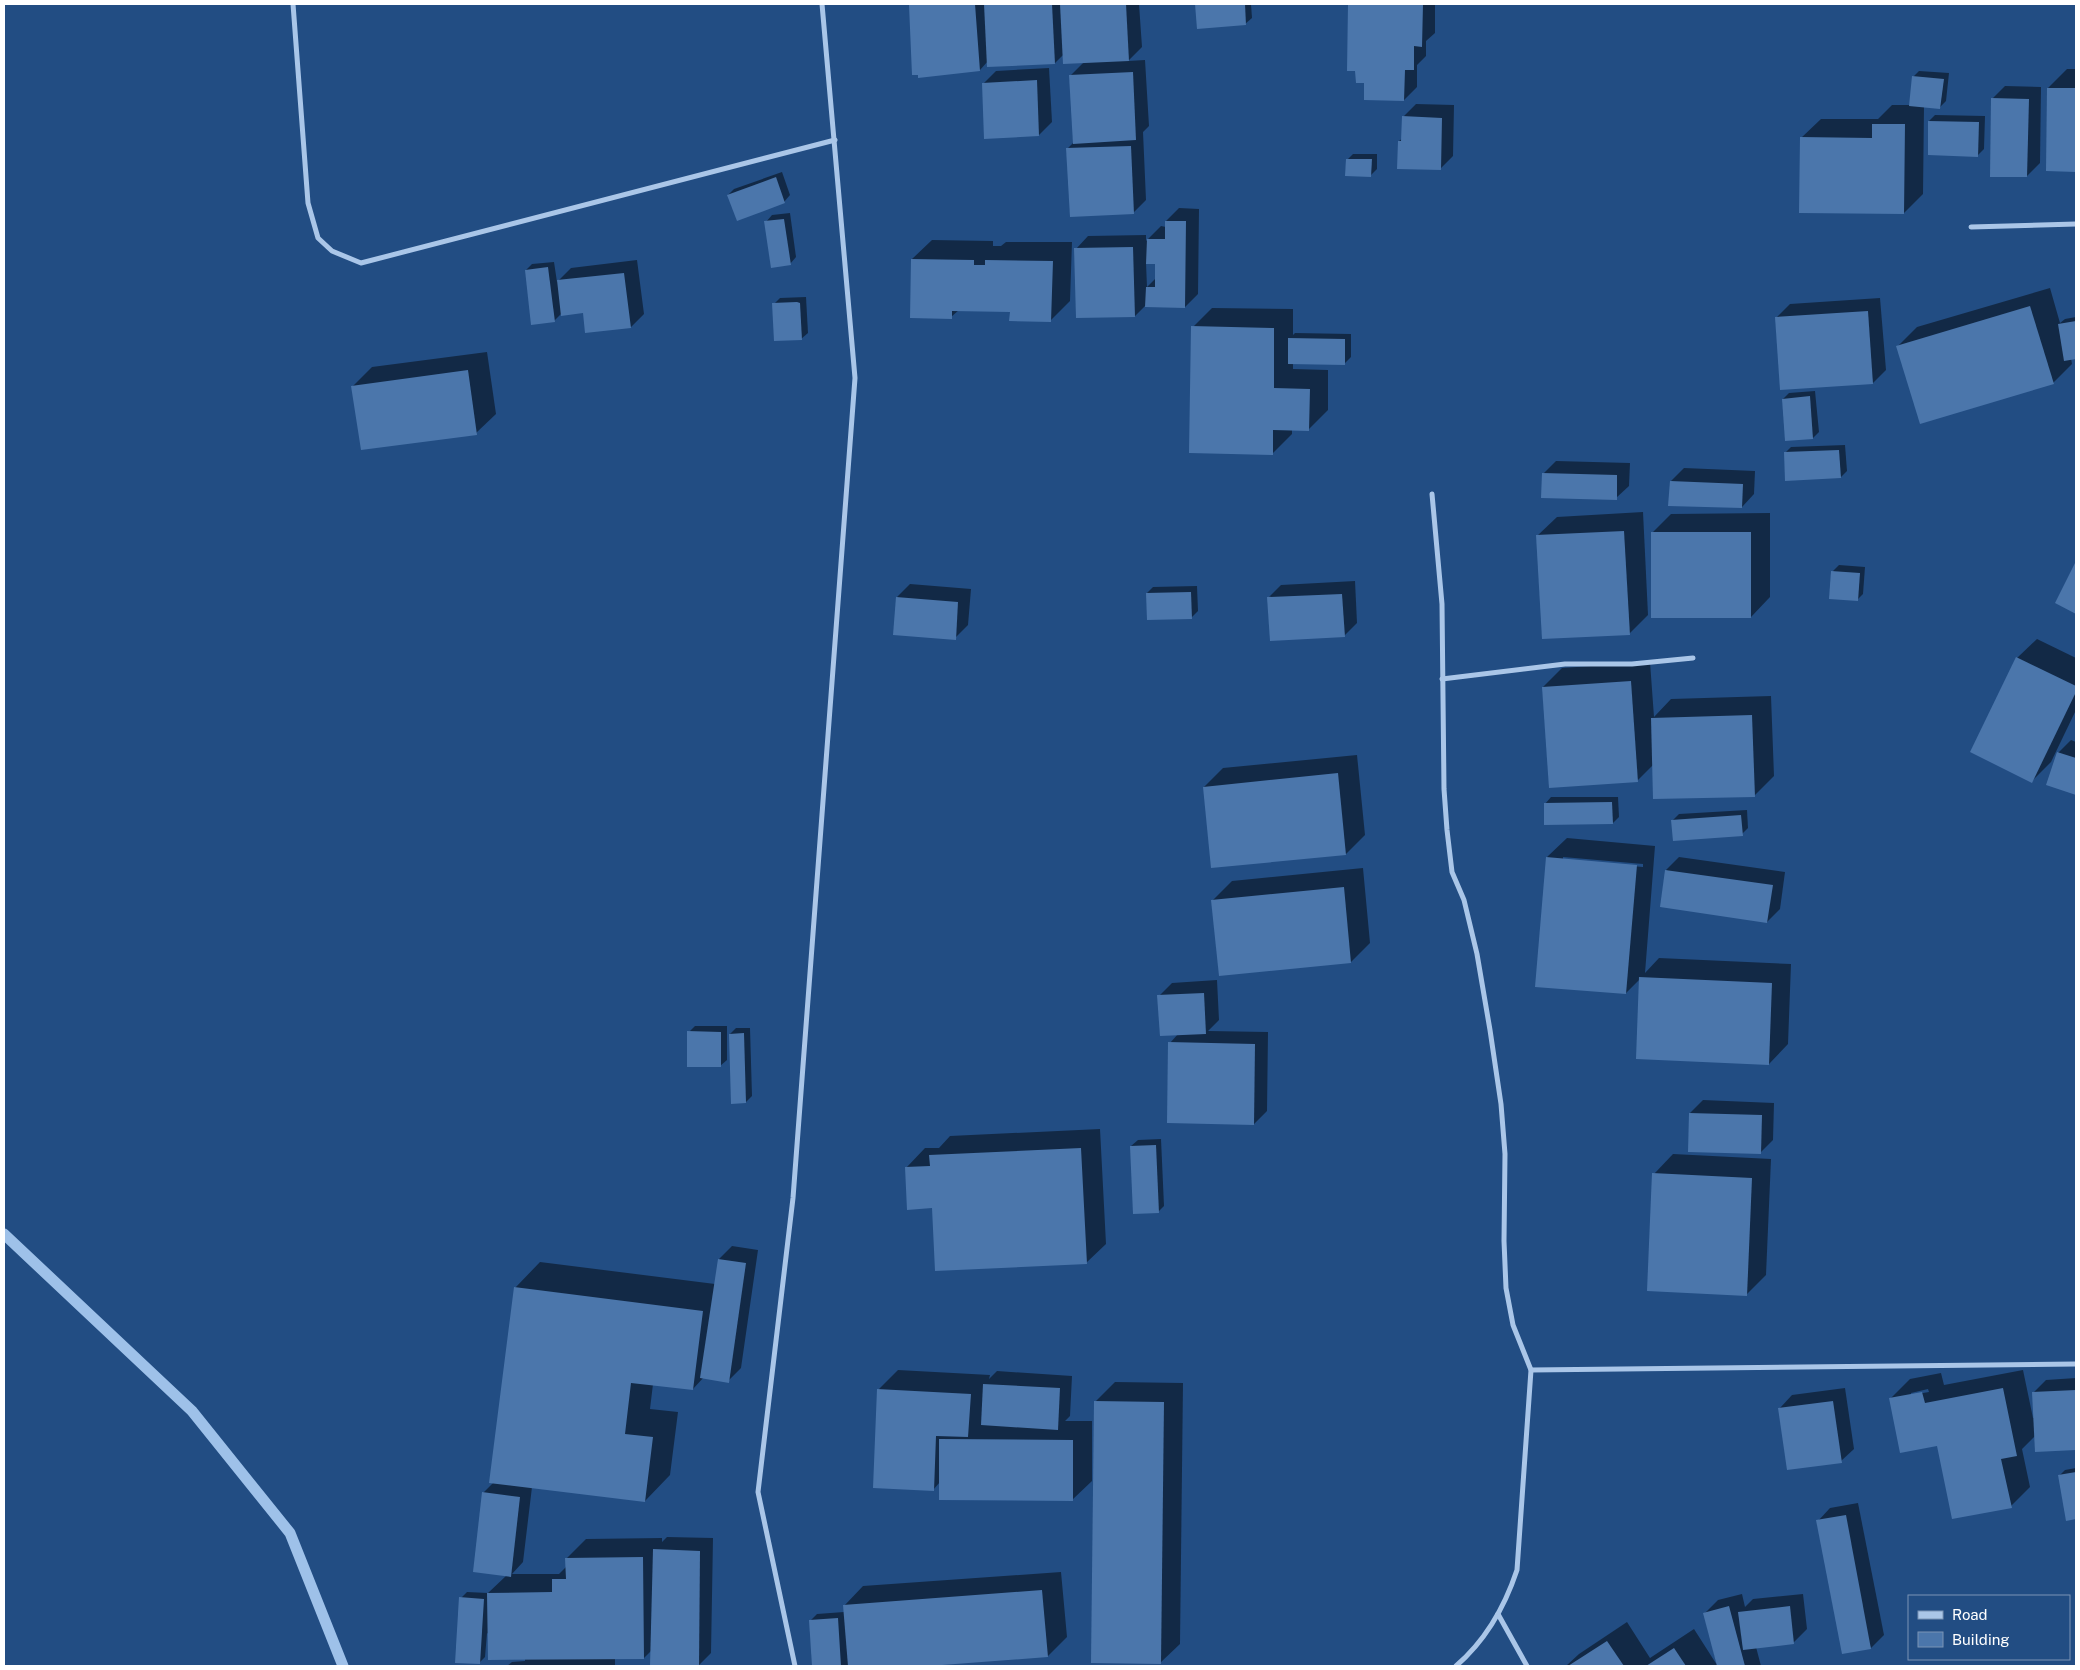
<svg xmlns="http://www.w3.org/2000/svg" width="2080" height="1670" font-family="'Public Sans',sans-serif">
<rect width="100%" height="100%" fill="#224d83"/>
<g fill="#0007" fill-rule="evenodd">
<path d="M 912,4 L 1139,4 L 1142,47 L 1128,61 L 1145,60 L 1149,126 L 1143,132 L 1146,200 L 1133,213 L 1067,149 L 1074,142 L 1070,76 L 1084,62 L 1064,54 L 1055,63 L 988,61 L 980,70 L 910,6 Z"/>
<path d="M 1197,4 L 1251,4 L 1252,18 L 1245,24 L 1198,28 Z"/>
<path d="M 1349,4 L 1435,4 L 1435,33 L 1426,41 L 1426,56 L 1417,65 L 1417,87 L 1404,100 L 1365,82 L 1357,70 L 1348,69 Z"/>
<path d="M 1049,68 L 1052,122 L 1039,135 L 983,84 L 996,71 Z"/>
<path d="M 2067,69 L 2076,69 L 2076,170 L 2047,170 L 2048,88 Z"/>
<path d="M 1919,71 L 1949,73 L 1946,101 L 1940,107 L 1924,106 L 1923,194 L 1904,213 L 1801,138 L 1821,119 L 1878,119 L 1892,105 L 1911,105 L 1913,77 Z"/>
<path d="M 2005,86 L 2041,87 L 2040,163 L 2027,176 L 1992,99 Z"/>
<path d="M 1416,104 L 1454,105 L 1453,156 L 1440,169 L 1399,141 L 1403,138 L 1403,117 Z"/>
<path d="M 1935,115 L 1985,116 L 1984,149 L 1978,155 L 1929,121 Z"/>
<path d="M 1353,154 L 1377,154 L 1377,169 L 1371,175 L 1347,160 Z"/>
<path d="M 782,172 L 790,195 L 784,202 L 728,195 L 734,189 Z"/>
<path d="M 1179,208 L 1199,209 L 1198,294 L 1185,307 L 1145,306 L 1135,316 L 1076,249 L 1088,236 L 1146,235 L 1146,241 L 1161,226 L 1166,227 L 1166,221 ZM 1146,263 L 1156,263 L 1156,278 L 1147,287 Z"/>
<path d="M 790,213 L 796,257 L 790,264 L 766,222 L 772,215 Z"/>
<path d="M 932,240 L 993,241 L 993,246 L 1001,246 L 1006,242 L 1072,242 L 1070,301 L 1051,320 L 1011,311 L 959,310 L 951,317 L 912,259 Z"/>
<path d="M 637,260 L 644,314 L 631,327 L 584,312 L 562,313 L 554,321 L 526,270 L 532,264 L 554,262 L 557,282 L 571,268 Z"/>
<path d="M 2050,288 L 2060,323 L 2065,319 L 2076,317 L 2076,357 L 2071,358 L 2072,364 L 2053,383 L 1898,346 L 1917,327 Z"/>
<path d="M 806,297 L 808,333 L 801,339 L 774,304 L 780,298 Z"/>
<path d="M 1880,298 L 1886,370 L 1873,383 L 1777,317 L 1790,304 Z"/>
<path d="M 1212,308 L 1293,309 L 1293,335 L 1295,333 L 1351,334 L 1351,357 L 1344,364 L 1293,363 L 1293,369 L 1328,370 L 1328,410 L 1309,429 L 1292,429 L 1292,434 L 1273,453 L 1193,327 Z"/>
<path d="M 487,352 L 496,414 L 476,433 L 353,386 L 372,367 Z"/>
<path d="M 1815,391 L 1819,432 L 1813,438 L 1783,399 L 1789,393 Z"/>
<path d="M 1845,445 L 1847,471 L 1841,477 L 1785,453 L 1791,447 Z"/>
<path d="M 1556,461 L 1630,463 L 1629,486 L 1616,498 L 1543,474 Z"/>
<path d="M 1684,468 L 1755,471 L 1754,494 L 1742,507 L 1671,481 Z"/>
<path d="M 1643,512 L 1648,615 L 1629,634 L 1537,536 L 1557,517 Z"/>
<path d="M 1770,513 L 1770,597 L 1751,617 L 1652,533 L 1671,514 Z"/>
<path d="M 1839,565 L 1865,567 L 1863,594 L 1857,600 L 1833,571 Z"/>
<path d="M 1355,581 L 1357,623 L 1344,636 L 1268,598 L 1281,585 Z"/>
<path d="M 910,584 L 971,589 L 968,625 L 955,638 L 897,597 Z"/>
<path d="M 1197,586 L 1198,611 L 1192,617 L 1147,593 L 1153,587 Z"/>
<path d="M 2037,639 L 2076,658 L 2076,710 L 2051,762 L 2032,781 L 2017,658 Z"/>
<path d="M 1650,662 L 1654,717 L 1671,699 L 1771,696 L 1774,776 L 1755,795 L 1653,765 L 1637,781 L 1543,687 L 1562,668 Z"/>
<path d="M 2071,740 L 2076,742 L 2076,793 L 2048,784 L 2058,753 Z"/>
<path d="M 1357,755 L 1365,835 L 1346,854 L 1204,787 L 1223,768 Z"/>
<path d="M 1551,797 L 1618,797 L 1619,817 L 1613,823 L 1545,804 Z"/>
<path d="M 1747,810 L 1748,828 L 1742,834 L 1673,820 L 1679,814 Z"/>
<path d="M 1567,838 L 1655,846 L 1645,973 L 1659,958 L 1791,964 L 1788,1044 L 1769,1064 L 1640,979 L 1626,993 L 1547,857 ZM 1563,857 L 1643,864 L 1643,867 L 1563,860 Z"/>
<path d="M 1679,857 L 1785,872 L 1780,909 L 1767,922 L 1666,870 Z"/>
<path d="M 1363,868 L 1370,943 L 1351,962 L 1213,900 L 1232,881 Z"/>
<path d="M 1217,980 L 1219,1020 L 1208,1031 L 1268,1032 L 1267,1111 L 1254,1124 L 1170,1043 L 1178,1034 L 1159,996 L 1172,983 Z"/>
<path d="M 695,1026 L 727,1026 L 727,1060 L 720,1066 L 689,1032 Z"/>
<path d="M 736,1028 L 750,1028 L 752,1096 L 746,1102 L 730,1034 Z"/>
<path d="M 1703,1100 L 1774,1103 L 1773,1140 L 1760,1153 L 1690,1113 Z"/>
<path d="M 1100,1129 L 1106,1244 L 1086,1263 L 933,1207 L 906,1168 L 925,1148 L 939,1148 L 950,1136 Z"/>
<path d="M 1161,1139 L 1164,1206 L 1158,1212 L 1131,1146 L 1138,1140 Z"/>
<path d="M 1673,1154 L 1771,1159 L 1766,1275 L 1746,1295 L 1654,1174 Z"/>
<path d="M 732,1246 L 758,1250 L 741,1368 L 728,1381 L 704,1377 L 693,1389 L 653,1384 L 650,1409 L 678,1412 L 670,1475 L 645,1501 L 532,1487 L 523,1562 L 512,1574 L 559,1574 L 567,1566 L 567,1558 L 586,1539 L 662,1538 L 662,1542 L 667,1537 L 713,1538 L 711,1653 L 698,1666 L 670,1666 L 652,1650 L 644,1658 L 615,1658 L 615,1666 L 507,1666 L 512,1662 L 525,1661 L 525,1659 L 487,1633 L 485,1657 L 479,1663 L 461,1598 L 467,1592 L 488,1593 L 507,1575 L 483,1493 L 494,1482 L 515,1288 L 540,1262 L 715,1284 L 719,1259 Z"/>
<path d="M 898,1370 L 990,1375 L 989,1379 L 997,1371 L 1072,1376 L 1070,1416 L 1065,1421 L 1092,1421 L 1092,1481 L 1072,1500 L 940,1482 L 933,1490 L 874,1487 L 879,1389 Z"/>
<path d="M 2023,1370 L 2033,1418 L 2034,1418 L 2033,1393 L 2046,1380 L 2076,1378 L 2076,1449 L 2036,1450 L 2035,1436 L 2022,1449 L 2030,1487 L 2011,1506 L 1938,1444 L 1890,1399 L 1910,1379 L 1941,1373 L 1944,1385 ZM 1928,1389 L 1929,1392 L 1911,1395 L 1911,1393 Z"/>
<path d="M 1115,1382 L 1183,1383 L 1180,1644 L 1160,1663 L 1096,1401 Z"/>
<path d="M 1845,1388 L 1854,1449 L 1841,1461 L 1780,1408 L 1792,1395 Z"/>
<path d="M 2076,1468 L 2076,1518 L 2067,1519 L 2059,1476 L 2065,1470 Z"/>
<path d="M 1858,1503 L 1884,1635 L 1871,1648 L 1818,1521 L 1830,1508 Z"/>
<path d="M 1061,1572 L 1067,1637 L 1048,1656 L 912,1666 L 849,1666 L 849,1665 L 814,1666 L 811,1620 L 817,1614 L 844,1612 L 844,1606 L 863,1586 Z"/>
<path d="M 1742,1594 L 1745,1607 L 1753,1599 L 1803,1594 L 1807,1629 L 1794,1642 L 1756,1647 L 1761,1666 L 1566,1666 L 1579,1654 L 1627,1622 L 1650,1658 L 1694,1629 L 1717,1665 L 1705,1613 L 1718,1600 Z"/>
</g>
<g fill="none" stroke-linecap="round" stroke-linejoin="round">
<path stroke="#9ec1e9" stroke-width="11" d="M 4,1234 L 192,1411 L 290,1533 L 343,1666"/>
</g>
<g fill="#4b76ab">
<path d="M 914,4 L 975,4 L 980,71 L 918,78 L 918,75 L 912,75 L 909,5 Z"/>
<path d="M 984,4 L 1052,4 L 1055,64 L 987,67 Z"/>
<path d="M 1060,4 L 1126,4 L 1129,61 L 1063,64 Z"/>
<path d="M 1195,4 L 1245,4 L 1246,25 L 1197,29 Z"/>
<path d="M 1348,4 L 1423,4 L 1422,47 L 1414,46 L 1414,70 L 1405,70 L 1404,101 L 1364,100 L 1364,83 L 1356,83 L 1355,71 L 1347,71 Z"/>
<path d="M 1133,72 L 1136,140 L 1073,144 L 1069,75 Z"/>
<path d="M 1912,76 L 1944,79 L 1940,109 L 1909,106 Z"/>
<path d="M 1037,80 L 1039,136 L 984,139 L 982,83 Z"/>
<path d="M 2047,88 L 2076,88 L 2076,172 L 2046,171 Z"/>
<path d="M 1991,98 L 2029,99 L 2027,177 L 1990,177 Z"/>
<path d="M 1402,116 L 1442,118 L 1441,170 L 1397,169 L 1398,141 L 1401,141 Z"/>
<path d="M 1928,121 L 1979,122 L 1978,157 L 1928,155 Z"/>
<path d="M 1872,124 L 1905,124 L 1904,214 L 1799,213 L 1800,137 L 1872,138 Z"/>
<path d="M 1131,146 L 1134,214 L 1070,217 L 1066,148 Z"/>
<path d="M 1346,159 L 1372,159 L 1371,177 L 1345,176 Z"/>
<path d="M 776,177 L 785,203 L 737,221 L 727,195 Z"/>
<path d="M 784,219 L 791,265 L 771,268 L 764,221 Z"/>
<path d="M 1165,221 L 1186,221 L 1185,308 L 1145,307 L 1146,287 L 1155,287 L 1155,264 L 1146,264 L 1147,239 L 1165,239 Z"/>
<path d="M 1133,247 L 1135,317 L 1076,318 L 1074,248 Z"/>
<path d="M 911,259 L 974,260 L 974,265 L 985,265 L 985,260 L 1053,261 L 1051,322 L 1009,321 L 1010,312 L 952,311 L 952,319 L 910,318 Z"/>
<path d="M 548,267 L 555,322 L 531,325 L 525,270 Z"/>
<path d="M 624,273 L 631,328 L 585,333 L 583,313 L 561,316 L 557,280 Z"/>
<path d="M 797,302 L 800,303 L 802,340 L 774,341 L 772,303 Z"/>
<path d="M 2030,306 L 2054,384 L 1920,424 L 1896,346 Z"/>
<path d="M 1868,311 L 1873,384 L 1780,390 L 1775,317 Z"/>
<path d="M 2076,321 L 2076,359 L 2064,361 L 2058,324 Z"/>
<path d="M 1191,326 L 1274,328 L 1274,388 L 1310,389 L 1309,431 L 1273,430 L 1273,455 L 1189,453 Z"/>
<path d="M 1288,338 L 1345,339 L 1345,365 L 1288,364 Z"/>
<path d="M 468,370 L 477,435 L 361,450 L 351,386 Z"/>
<path d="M 1810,396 L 1813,439 L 1785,441 L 1782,399 Z"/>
<path d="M 1839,450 L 1841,478 L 1785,481 L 1784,452 Z"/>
<path d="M 1542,473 L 1617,475 L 1617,500 L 1541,498 Z"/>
<path d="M 1670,481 L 1743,484 L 1742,508 L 1668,506 Z"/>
<path d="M 1624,531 L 1630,635 L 1542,639 L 1536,535 Z"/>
<rect x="1651" y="532" width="100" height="86"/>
<path d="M 2076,561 L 2076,614 L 2055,603 Z"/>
<path d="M 1831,571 L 1860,573 L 1858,601 L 1829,599 Z"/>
<path d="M 1191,592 L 1192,619 L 1147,620 L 1146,593 Z"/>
<path d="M 1342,594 L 1345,637 L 1270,641 L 1267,597 Z"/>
<path d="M 896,597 L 958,602 L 956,640 L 893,635 Z"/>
<path d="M 2016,657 L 2076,686 L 2076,692 L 2032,783 L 1970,752 Z"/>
<path d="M 1631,681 L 1638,782 L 1549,788 L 1542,687 Z"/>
<path d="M 1752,715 L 1755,797 L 1653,799 L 1651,718 Z"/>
<path d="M 2057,752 L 2076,758 L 2076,795 L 2046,785 Z"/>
<path d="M 1338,773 L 1346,855 L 1211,868 L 1203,787 Z"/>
<path d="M 1612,802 L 1613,824 L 1544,825 L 1544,803 Z"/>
<path d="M 1741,815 L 1743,836 L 1673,841 L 1671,820 Z"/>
<path d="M 1546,857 L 1637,865 L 1626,994 L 1535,987 Z"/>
<path d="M 1665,870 L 1773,885 L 1767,923 L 1660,907 Z"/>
<path d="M 1344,887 L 1351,963 L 1219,976 L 1211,900 Z"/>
<path d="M 1639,977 L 1772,983 L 1769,1065 L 1636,1059 Z"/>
<path d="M 1204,993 L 1206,1034 L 1160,1036 L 1157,995 Z"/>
<path d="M 687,1031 L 721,1032 L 721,1067 L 687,1067 Z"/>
<path d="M 744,1033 L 746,1103 L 731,1104 L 729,1034 Z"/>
<path d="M 1168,1042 L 1255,1044 L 1254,1125 L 1167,1123 Z"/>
<path d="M 1689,1113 L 1762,1115 L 1761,1154 L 1688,1152 Z"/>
<path d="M 1156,1145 L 1159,1213 L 1133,1214 L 1130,1146 Z"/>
<path d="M 1081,1148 L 1087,1264 L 935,1271 L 932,1208 L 907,1210 L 905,1167 L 930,1166 L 929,1155 Z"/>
<path d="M 1652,1173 L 1752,1178 L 1747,1296 L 1647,1291 Z"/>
<path d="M 718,1259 L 746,1263 L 729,1383 L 700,1378 Z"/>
<path d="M 514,1287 L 703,1311 L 693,1390 L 631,1383 L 625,1434 L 653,1437 L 645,1502 L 489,1483 Z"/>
<path d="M 983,1384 L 1060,1388 L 1058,1430 L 981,1425 Z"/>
<path d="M 2003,1388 L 2017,1456 L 2001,1459 L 2012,1508 L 1952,1519 L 1937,1446 L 1900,1453 L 1889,1398 L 1922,1392 L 1925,1403 Z"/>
<path d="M 877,1389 L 971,1394 L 968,1437 L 936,1436 L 934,1491 L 873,1488 Z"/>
<path d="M 2076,1390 L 2076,1450 L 2035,1452 L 2032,1392 Z"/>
<path d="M 1094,1401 L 1164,1402 L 1161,1664 L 1091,1663 Z"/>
<path d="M 1833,1401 L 1842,1463 L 1787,1470 L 1778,1408 Z"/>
<path d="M 939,1439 L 1073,1440 L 1073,1501 L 939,1500 Z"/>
<path d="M 2076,1472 L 2076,1519 L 2066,1521 L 2058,1475 Z"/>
<path d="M 482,1492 L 520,1497 L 511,1577 L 473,1572 Z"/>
<path d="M 1846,1515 L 1871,1649 L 1842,1654 L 1816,1520 Z"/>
<path d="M 653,1549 L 700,1551 L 699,1666 L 650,1666 Z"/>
<path d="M 643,1557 L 644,1659 L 488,1660 L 487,1593 L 552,1592 L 552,1579 L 566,1579 L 565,1558 Z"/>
<path d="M 1042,1590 L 1048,1657 L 929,1666 L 848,1666 L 843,1605 Z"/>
<path d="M 459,1597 L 484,1599 L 480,1664 L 455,1663 Z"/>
<path d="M 1729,1606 L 1745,1666 L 1717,1666 L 1703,1613 Z"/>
<path d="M 1790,1606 L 1794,1644 L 1743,1650 L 1738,1612 Z"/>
<path d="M 838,1618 L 841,1666 L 812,1666 L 809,1620 Z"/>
<path d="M 1607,1641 L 1624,1666 L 1568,1666 Z"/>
<path d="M 1674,1648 L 1686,1666 L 1646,1666 Z"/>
</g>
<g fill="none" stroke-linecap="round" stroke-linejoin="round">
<g stroke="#aac6e8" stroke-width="5">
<path d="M 293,4 L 308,203 L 318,238 L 332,251 L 361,263 L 835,140"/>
<path d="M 1971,227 L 2076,224"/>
<path d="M 1432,494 L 1442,604 L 1444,789 L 1447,830 L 1452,872 L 1464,900 L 1477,954 L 1490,1030 L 1501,1104 L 1505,1154 L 1504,1241 L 1506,1288 L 1513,1325 L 1531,1370 L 1517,1570 C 1505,1606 1485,1641 1456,1666"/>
<path d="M 1442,679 L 1565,664 L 1632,664 L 1693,658"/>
<path d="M 1531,1370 L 2076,1364"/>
<path d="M 1498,1614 L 1527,1666"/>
<path d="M 795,1666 L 758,1492 L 793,1198 L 855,378 L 822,4"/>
</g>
</g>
<rect width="2080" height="1670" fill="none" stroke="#ffffff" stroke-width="10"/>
<rect x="1908" y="1595" width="162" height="65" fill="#224d83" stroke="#7a94b5"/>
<rect x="1918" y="1611" width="25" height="8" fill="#aac6e8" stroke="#7a94b5"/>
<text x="1952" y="1620" font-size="15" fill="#ffffff">Road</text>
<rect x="1918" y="1632" width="25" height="15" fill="#4b76ab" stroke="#7a94b5"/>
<text x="1952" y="1645" font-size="15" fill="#ffffff">Building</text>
</svg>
